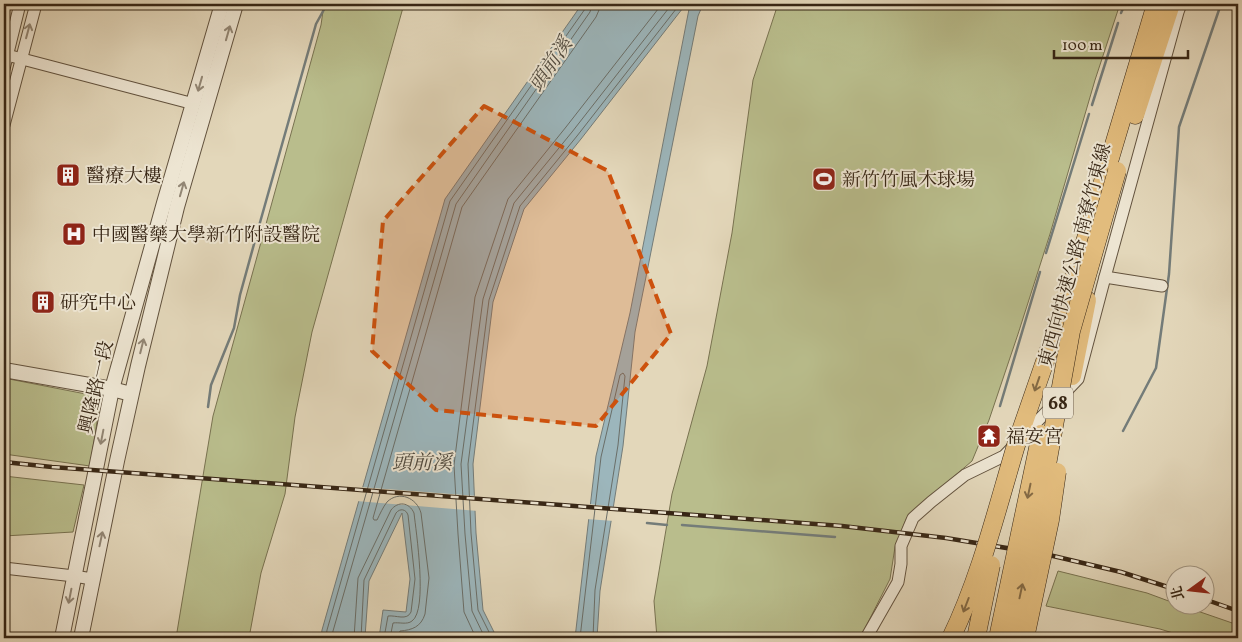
<svg xmlns="http://www.w3.org/2000/svg" width="1242" height="642" font-family="Vollkorn,'Noto Serif TC',serif">
<rect width="100%" height="100%" fill="#e3d7ba"/>
<filter id="stains"><feTurbulence type="fractalNoise" baseFrequency=".004" numOctaves="4"/><feColorMatrix values="0 0 0 0 .2 0 0 0 0 .09 0 0 0 0 .02 0 0 0 .5 -.17"/></filter>
<radialGradient id="worn" r=".72"><stop offset=".6" stop-color="#630" stop-opacity="0"/><stop offset="1" stop-color="#630" stop-opacity=".3"/></radialGradient>
<g fill="#b9bd8c" stroke="#787250">
<path d="M 324,4 L 404,4 L 312,332 L 295,417 L 285,494 L 261,573 L 249,638 L 176,638 L 213,416 L 321,25 Z"/>
<path d="M 778,4 L 1120,4 L 1095,80 L 1050,234 L 1018,334 L 989,420 L 972,461 L 907,517 L 895,547 L 890,579 L 860,638 L 657,638 L 654,601 L 672,494 L 707,366 L 732,233 L 753,80 Z"/>
<path d="M 4,378 L 101,397 L 90,466 L 4,454 Z"/>
<path d="M 4,476 L 84,485 L 73,532 L 4,536 Z"/>
<path d="M 1058,571 L 1147,593 L 1174,603 L 1174,604 L 1180,605 L 1238,625 L 1238,638 L 1189,638 L 1160,629 L 1046,606 Z"/>
</g>
<g fill="#9cb6bc" stroke="#747c79">
<path d="M 582,4 L 686,4 L 581,139 L 524,209 L 493,302 L 473,464 L 476,533 L 483,610 L 497,638 L 405,638 L 398,637 L 398,638 L 379,638 L 383,610 L 406,612 L 410,579 L 402,513 L 369,581 L 365,637 L 376,638 L 321,638 L 322,630 L 445,199 Z"/>
<path d="M 690,4 L 703,4 L 698,16 L 635,332 L 623,446 L 600,591 L 597,638 L 575,638 L 596,456 L 630,313 Z"/>
</g>
<g fill="#e3d7ba">
<path d="M 360,487 L 477,496 L 478,511 L 356,501 Z"/>
<path d="M 588,504 L 616,507 L 614,521 L 586,519 Z"/>
</g>
<g fill="none" stroke-linecap="round" stroke-linejoin="round">
<g stroke="#6a6e68" stroke-width="1">
<path d="M 326,638 L 327,630 L 450,201 L 585,9 L 586,4"/>
<path d="M 332,638 L 333,631 L 456,204 L 590,12 L 592,4"/>
<path d="M 354,638 L 358,578 L 391,510 C 398,501 409,502 414,513 C 416,531 428,610 412,621 C 407,625 399,622 393,623 L 390,638"/>
<path d="M 361,638 L 364,580 L 396,513 C 400,508 406,509 408,515 L 415,579 L 411,612 C 407,621 396,615 388,616 L 384,638"/>
<path d="M 398,638 L 400,631 C 412,630 421,627 425,614 L 429,578 L 421,513 C 417,498 399,490 387,502 C 383,507 380,514 377,520 L 374,520 L 373,518 L 462,207 L 596,17 L 599,10 L 600,4"/>
<path d="M 476,638 L 464,612 L 458,534 L 454,465 L 475,297 L 508,199 L 566,127 L 662,4"/>
<path d="M 485,638 L 472,611 L 465,534 L 461,464 L 483,299 L 514,203 L 572,132 L 672,4"/>
<path d="M 492,638 L 478,610 L 471,533 L 468,464 L 489,300 L 520,206 L 577,136 L 680,4"/>
<path d="M 580,638 L 601,457 L 620,375 L 623,373 L 625,376 L 618,445 L 595,590 L 593,638"/>
</g>
<g stroke="#747c79" stroke-width="2.5">
<path d="M 1121,13 L 1125,4"/>
<path d="M 1092,105 L 1118,23"/>
<path d="M 1046,253 L 1089,114"/>
<path d="M 1000,406 L 1040,272"/>
<path d="M 208,407 L 211,385 L 234,328 L 240,295 L 259,226 L 316,24 L 327,4"/>
<path d="M 1123,431 L 1156,368 L 1169,274 L 1179,127 L 1221,4"/>
<path d="M 647,523 L 667,525"/>
<path d="M 682,525 L 835,537"/>
</g>
<g stroke="#62523e" stroke-width="13">
<g id="minor">
<path d="M 7,55 L 194,104"/>
<path d="M 4,69 L 20,4"/>
<path d="M 4,125 L 36,4"/>
<path d="M 1105,277 L 1162,286"/>
<path d="M 4,568 L 74,576 L 92,579"/>
<path d="M 866,638 L 898,582 L 901,564 L 901,546 L 913,518 L 931,502 L 965,475 L 1004,456 L 1078,379 L 1105,277 L 1178,12 L 1181,4"/>
</g>
</g>
<g stroke="#62523e" stroke-width="16">
<g id="tertiary">
<path d="M 4,370 L 112,389 L 131,394"/>
<path d="M 62,638 L 112,389 L 164,203 L 222,4"/>
<path d="M 81,638 L 117,461 L 138,366 L 177,207 L 236,4"/>
</g>
</g>
<g stroke="#372615" stroke-width="19">
<g id="trunk">
<path d="M 1135,115 L 1171,4"/>
<path d="M 1072,376 L 1087,300"/>
<path d="M 1017,442 L 1076,272 L 1156,4"/>
</g>
</g>
<use href="#minor" stroke="#ede5d2" stroke-width="11"/>
<use href="#tertiary" stroke="#ede5d2" stroke-width="14"/>
<use href="#trunk" stroke="#e2bc7d" stroke-width="18"/>
<g stroke="#372615" stroke-width="4.5">
<g id="rail">
<path d="M 4,462 L 52,467 L 842,526 L 946,538 L 1049,555 L 1121,572 L 1174,589"/>
<path d="M 1204,599 L 1238,611"/>
</g>
</g>
<use href="#rail" stroke="#ede5d2" stroke-width="2.5" stroke-dasharray="8" stroke-linecap="butt"/>
<g stroke="#372615" stroke-width="19" stroke-linecap="butt">
<g id="trunk-bridge">
<path d="M 951,638 C 981,576 997,508 1017,442"/>
<path d="M 976,638 L 991,565"/>
<path d="M 998,638 L 1041,434"/>
<path d="M 1011,638 L 1043,487 L 1071,331 L 1117,171"/>
<path d="M 1025,638 L 1050,520 L 1057,472"/>
</g>
</g>
<use href="#trunk-bridge" stroke="#e2bc7d" stroke-width="18"/>
</g>
<defs><path id="oneway-shaft" d="M-6 0H5M1.5-3L5.5 0L1.5 3" fill="none" stroke-width="1.6" stroke-linecap="round" stroke-linejoin="round" transform="scale(1.25)"/></defs>
<g stroke="#928674">
<use href="#oneway-shaft" transform="translate(28 31) rotate(-75)"/>
<use href="#oneway-shaft" transform="translate(228 33) rotate(-74)"/>
<use href="#oneway-shaft" transform="translate(200 84) rotate(106)"/>
<use href="#oneway-shaft" transform="translate(182 189) rotate(-74)"/>
<use href="#oneway-shaft" transform="translate(142 346) rotate(-76)"/>
<use href="#oneway-shaft" transform="translate(102 437) rotate(101)"/>
<use href="#oneway-shaft" transform="translate(101 539) rotate(-78)"/>
<use href="#oneway-shaft" transform="translate(70 596) rotate(101)"/>
</g>
<g stroke="#846a44">
<use href="#oneway-shaft" transform="translate(1037 384) rotate(109)"/>
<use href="#oneway-shaft" transform="translate(1029 491) rotate(102)"/>
<use href="#oneway-shaft" transform="translate(1021 591) rotate(-78)"/>
<use href="#oneway-shaft" transform="translate(966 605) rotate(111)"/>
</g>
<path fill="#cd510d" fill-opacity="0.2" stroke="#cd510d" stroke-width="4" stroke-dasharray="10 6" stroke-linejoin="round" d="M 484,106 L 608,171 L 671,334 L 596,426 L 436,410 L 372,351 L 383,221 Z"/>
<defs>
<g id="building-square" transform="scale(1.25)"><rect x="-9" y="-9" width="18" height="18" rx="4" fill="#8f2418" stroke="#ede5d2"/><path d="M-4-6H4V6H1V3H-1V6H-4ZM-2.5-4.3h1.7v1.8h-1.7ZM.8-4.3h1.7v1.8H.8ZM-2.5-1h1.7V.8h-1.7ZM.8-1h1.7V.8H.8Z" fill="#fff"/></g>
<g id="stadium-square" transform="scale(1.25)"><rect x="-9" y="-9" width="18" height="18" rx="4" fill="#8f2418" stroke="#ede5d2"/><path d="M0-5a6.5 5 0 1 0 0 10a6.5 5 0 1 0 0-10ZM-3.5-1.8h7v3.6h-7Z" fill="#fff"/></g>
<g id="hospital-square" transform="scale(1.25)"><rect x="-9" y="-9" width="18" height="18" rx="4" fill="#8f2418" stroke="#ede5d2"/><path d="M-5-5h3v3.5h4V-5h3V5h-3V1.5h-4V5h-3Z" fill="#fff"/></g>
<g id="temple-square" transform="scale(1.25)"><rect x="-9" y="-9" width="18" height="18" rx="4" fill="#8f2418" stroke="#ede5d2"/><path d="M0-6L5-2H3V0L6.5 2.5H4V6H1.5V3h-3V6H-4V2.5H-6.5L-3 0V-2H-5Z" fill="#fff"/></g>
</defs>
<g fill-rule="evenodd">
<use href="#building-square" x="68" y="175"/>
<use href="#stadium-square" x="824" y="179"/>
<use href="#hospital-square" x="74" y="234"/>
<use href="#building-square" x="43" y="302"/>
<use href="#temple-square" x="989" y="436"/>
</g>
<g text-anchor="middle" stroke-width="4" stroke-linejoin="round" paint-order="stroke">
<rect fill="#ede5d2" stroke="#6e5f4e" stroke-width="1" x="1043" y="387.5" width="30" height="31" rx="4"/>
<g font-size="18" font-weight="bold" fill="#372615">
<text x="1058" y="409">68</text>
</g>
<g font-size="19" fill="#372615" stroke="#ede5d2" text-anchor="start">
<text x="86" y="182">醫療大樓</text>
<text x="842" y="186">新竹竹風木球場</text>
<text x="92" y="241">中國醫藥大學新竹附設醫院</text>
<text x="60" y="309">研究中心</text>
<text x="1006" y="443">福安宮</text>
</g>
<g font-size="19" fill="#372615" stroke="#ede5d2">
<text transform="translate(1074 255) rotate(-75)" y="7">東西向快速公路 南寮竹東線</text>
<text transform="translate(95 387) rotate(-77)" y="7">興隆路一段</text>
</g>
<g font-size="20" font-style="italic" fill="#504a3f" stroke="#ede5d2">
<text transform="translate(550 64) rotate(-56)" y="7">頭前溪</text>
<text x="422" y="469">頭前溪</text>
</g>
</g>
<rect width="1242" height="642" fill="none" stroke="#e3d7ba" stroke-width="20"/>
<rect x="5" y="5" width="1232" height="632" fill="none" stroke="#372615" stroke-width="2.5"/>
<rect x="10" y="10" width="1222" height="622" fill="none" stroke="#372615"/>
<g transform="translate(1190 590) rotate(255)"><circle r="24" fill="#ede5d2" stroke="#a49986"/>
<path d="M0-4L9 19L0 12L-9 19Z" fill="#8f2418"/>
<text y="-8" font-size="14" font-weight="bold" text-anchor="middle" fill="#372615">北</text>
</g>
<path d="M1054 50v8h134v-8" fill="none" stroke="#372615" stroke-width="2.5"/>
<text x="1062" y="50" font-size="15" fill="#372615" stroke="#ede5d2" stroke-width="4" paint-order="stroke">100 m</text>
<rect width="100%" height="100%" filter="url(#stains)"/>
<rect width="100%" height="100%" fill="url(#worn)"/>
</svg>
